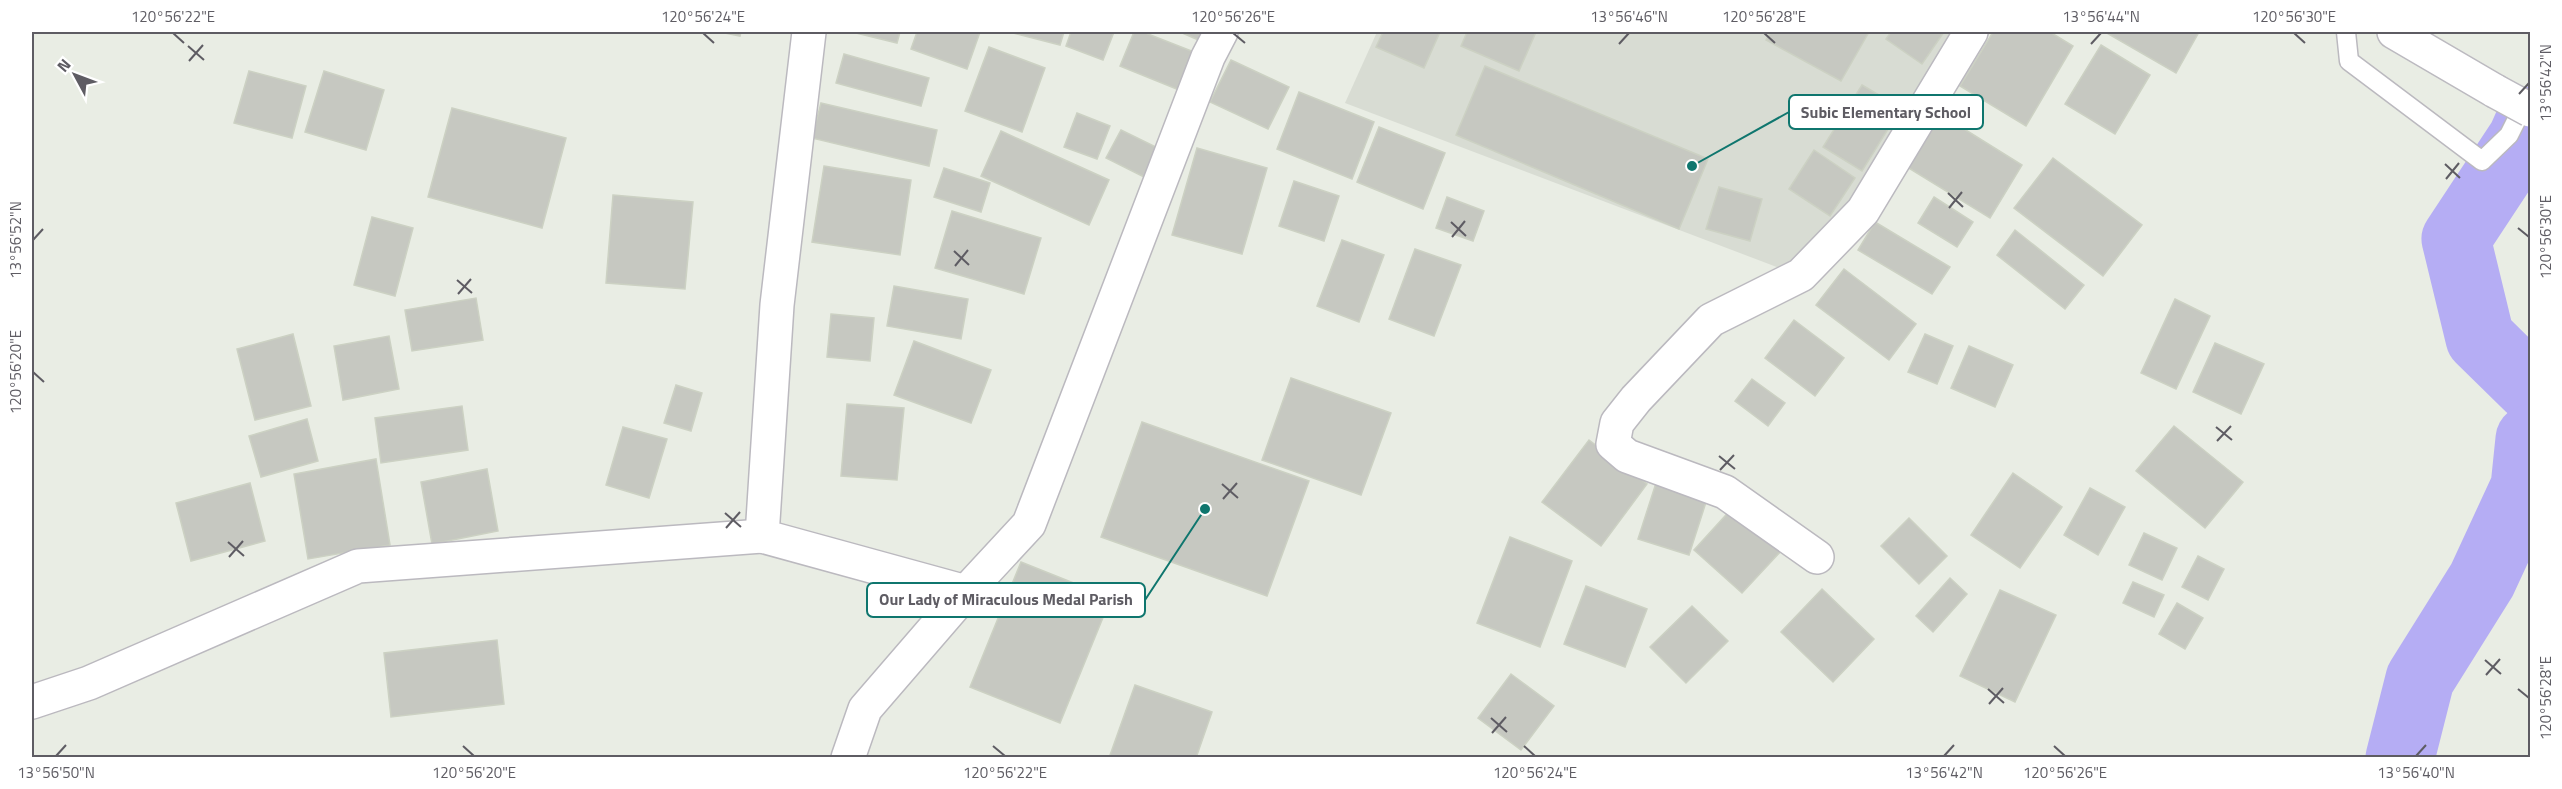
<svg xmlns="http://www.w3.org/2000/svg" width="2562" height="789" font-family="'Titillium Web',sans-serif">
<rect width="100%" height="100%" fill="#e9ede4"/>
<path fill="#d8dcd3" d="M 1377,32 L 1953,32 L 1835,229 L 1782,269 L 1345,103 Z"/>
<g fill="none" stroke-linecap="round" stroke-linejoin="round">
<g stroke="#b5adf4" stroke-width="69">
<path d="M 2530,121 L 2522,139 L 2456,239 L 2480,338 L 2530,387"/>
<path d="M 2400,758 L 2420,679 L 2482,580 L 2525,487 L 2530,439"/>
</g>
</g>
<g fill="#c6c8c1" stroke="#ccd1c3" stroke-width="1.5">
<path d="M 720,32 L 741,32 L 740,36 Z"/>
<path d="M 852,32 L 900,32 L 897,43 Z"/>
<path d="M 917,32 L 980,32 L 967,69 L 911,49 Z"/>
<path d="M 1009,32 L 1064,32 L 1060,45 Z"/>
<path d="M 1071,32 L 1114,32 L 1103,60 L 1066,46 Z"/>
<path d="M 1134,32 L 1143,32 L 1199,54 L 1184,92 L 1120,66 Z"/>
<path d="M 1180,32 L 1208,32 L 1203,42 Z"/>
<path d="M 1383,32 L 1440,32 L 1424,68 L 1376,47 Z"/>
<path d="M 1467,32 L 1536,32 L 1519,71 L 1461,46 Z"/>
<path d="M 1771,32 L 1869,32 L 1841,81 L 1766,40 Z"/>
<path d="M 1891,32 L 1944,32 L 1922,64 L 1886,39 Z"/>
<path d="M 1993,32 L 2050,32 L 2073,46 L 2026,126 L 1960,86 Z"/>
<path d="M 2105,32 L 2199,32 L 2176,73 Z"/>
<path d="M 2101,45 L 2150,75 L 2115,134 L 2065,104 Z"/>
<path d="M 989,47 L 1045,68 L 1022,132 L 965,111 Z"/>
<path d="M 844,54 L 929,78 L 921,106 L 836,83 Z"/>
<path d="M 1231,60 L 1289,87 L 1268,129 L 1210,102 Z"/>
<path d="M 1485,66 L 1708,159 L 1679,229 L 1456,135 Z"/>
<path d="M 249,71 L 306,86 L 292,138 L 234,123 Z"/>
<path d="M 324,71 L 384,90 L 366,150 L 305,132 Z"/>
<path d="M 1862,85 L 1901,108 L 1862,171 L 1823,147 Z"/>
<path d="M 1299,92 L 1374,122 L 1352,179 L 1277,149 Z"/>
<path d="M 821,103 L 937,130 L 929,166 L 812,138 Z"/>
<path d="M 452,108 L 566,138 L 542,228 L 428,197 Z"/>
<path d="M 1077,113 L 1110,126 L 1097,159 L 1064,147 Z"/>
<path d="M 1940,114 L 2022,165 L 1990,218 L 1907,167 Z"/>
<path d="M 1379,127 L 1445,153 L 1423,209 L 1357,182 Z"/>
<path d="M 1121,130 L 1158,148 L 1144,177 L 1106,158 Z"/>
<path d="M 1001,131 L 1109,180 L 1089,225 L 981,176 Z"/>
<path d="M 1197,148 L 1267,168 L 1242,254 L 1172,235 Z"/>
<path d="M 1814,150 L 1855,178 L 1830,216 L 1789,189 Z"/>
<path d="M 2053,158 L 2142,225 L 2103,276 L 2014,208 Z"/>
<path d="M 824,166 L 911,180 L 900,255 L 812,242 Z"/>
<path d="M 944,168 L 990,183 L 981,212 L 934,197 Z"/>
<path d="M 1294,181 L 1339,196 L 1324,241 L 1279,226 Z"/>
<path d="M 1719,187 L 1762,199 L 1750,241 L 1706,229 Z"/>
<path d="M 613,195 L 693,202 L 685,289 L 606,283 Z"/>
<path d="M 1447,197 L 1484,211 L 1473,241 L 1436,228 Z"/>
<path d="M 1934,197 L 1973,222 L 1957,247 L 1918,223 Z"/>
<path d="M 952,211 L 1041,238 L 1024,294 L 935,268 Z"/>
<path d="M 372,217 L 413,228 L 395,296 L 354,285 Z"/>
<path d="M 1875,222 L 1950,267 L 1932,294 L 1858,250 Z"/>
<path d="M 2015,230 L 2084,285 L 2065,309 L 1997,255 Z"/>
<path d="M 1342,240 L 1384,255 L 1359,322 L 1317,306 Z"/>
<path d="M 1415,249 L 1461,265 L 1434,336 L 1389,319 Z"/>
<path d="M 1844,269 L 1916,324 L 1889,360 L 1816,305 Z"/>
<path d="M 894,286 L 968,299 L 961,339 L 887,326 Z"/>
<path d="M 476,298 L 483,340 L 412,351 L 405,310 Z"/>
<path d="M 2175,299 L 2210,316 L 2176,389 L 2141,373 Z"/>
<path d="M 831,314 L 874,318 L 870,361 L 827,357 Z"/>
<path d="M 1794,320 L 1844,358 L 1815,396 L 1765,358 Z"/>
<path d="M 293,334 L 311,406 L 255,420 L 237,349 Z"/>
<path d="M 1925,334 L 1953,346 L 1937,384 L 1908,372 Z"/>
<path d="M 389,336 L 399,389 L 343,400 L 334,346 Z"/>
<path d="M 914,341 L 991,370 L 971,423 L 894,395 Z"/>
<path d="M 2215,343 L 2264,364 L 2241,414 L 2193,392 Z"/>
<path d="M 1969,346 L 2013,365 L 1995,407 L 1951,388 Z"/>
<path d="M 1291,378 L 1391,413 L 1361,495 L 1262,460 Z"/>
<path d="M 1752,379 L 1785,403 L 1768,426 L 1735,401 Z"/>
<path d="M 676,385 L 702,393 L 691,431 L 664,423 Z"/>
<path d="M 847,404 L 904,408 L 897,480 L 841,476 Z"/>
<path d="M 462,406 L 468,450 L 381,463 L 375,418 Z"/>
<path d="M 307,419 L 318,461 L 261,477 L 249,436 Z"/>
<path d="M 1142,422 L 1309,481 L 1267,596 L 1101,537 Z"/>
<path d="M 2174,426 L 2243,482 L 2205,528 L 2136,471 Z"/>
<path d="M 623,427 L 667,439 L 649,498 L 606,485 Z"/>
<path d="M 1589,440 L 1647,484 L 1601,546 L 1542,502 Z"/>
<path d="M 376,459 L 390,545 L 308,559 L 294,474 Z"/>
<path d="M 487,469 L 498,531 L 432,544 L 421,482 Z"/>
<path d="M 2013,473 L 2062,507 L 2020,568 L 1971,535 Z"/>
<path d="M 1657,480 L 1708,496 L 1689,555 L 1638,539 Z"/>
<path d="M 250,483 L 265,541 L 191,561 L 176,503 Z"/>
<path d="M 2090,488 L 2125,507 L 2098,555 L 2064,535 Z"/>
<path d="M 1735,505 L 1783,549 L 1742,593 L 1694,550 Z"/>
<path d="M 1909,518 L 1947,556 L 1919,584 L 1881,546 Z"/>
<path d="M 2144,533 L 2177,548 L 2162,580 L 2129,565 Z"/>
<path d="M 1510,537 L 1572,561 L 1540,647 L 1477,623 Z"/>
<path d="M 2198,556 L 2224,569 L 2208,600 L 2182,587 Z"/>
<path d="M 1021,562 L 1111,598 L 1060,723 L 970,687 Z"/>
<path d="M 1950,578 L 1967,594 L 1933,632 L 1916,616 Z"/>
<path d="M 2133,582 L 2164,595 L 2154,617 L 2123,603 Z"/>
<path d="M 1586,586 L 1647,609 L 1625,667 L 1564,644 Z"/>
<path d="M 1822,589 L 1874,639 L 1833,682 L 1781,632 Z"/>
<path d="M 2000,590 L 2056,615 L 2015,702 L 1960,676 Z"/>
<path d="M 2177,603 L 2203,618 L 2185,649 L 2159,634 Z"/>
<path d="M 1692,606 L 1728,641 L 1686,683 L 1650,647 Z"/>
<path d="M 497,640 L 504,704 L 391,717 L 384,653 Z"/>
<path d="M 1511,674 L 1554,706 L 1521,750 L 1478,718 Z"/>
<path d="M 1135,685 L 1212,712 L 1196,758 L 1109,758 Z"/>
</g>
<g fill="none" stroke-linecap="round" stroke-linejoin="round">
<g stroke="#bbb9bf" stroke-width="21">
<path id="lane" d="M 2346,32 L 2349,61 L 2482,161 L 2509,135 L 2526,101"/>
</g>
<g stroke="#bbb9bf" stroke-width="36">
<g id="street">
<path d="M 809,32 L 777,305 L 762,536 L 966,592 L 865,709 L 848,758"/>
<path d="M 1817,557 L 1725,492 L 1627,456 L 1613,444 L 1617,423 L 1636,399 L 1711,320 L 1801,275 L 1863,211 L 1971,32"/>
<path d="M 966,592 L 1029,524 L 1208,57 L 1221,32"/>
<path d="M 32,702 L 89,683 L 358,566 L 762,536"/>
</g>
</g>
<g stroke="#bcbac0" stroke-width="36">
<path id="secondary" d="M 2394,32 L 2495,91"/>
</g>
<use href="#lane" stroke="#fff" stroke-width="18"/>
<use href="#street" stroke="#fff" stroke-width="33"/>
<use href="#secondary" stroke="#fff" stroke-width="33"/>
<g stroke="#bcbac0" stroke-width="36" stroke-linecap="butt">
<path id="secondary-bridge" d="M 2495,91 L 2530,110"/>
</g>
<use href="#secondary-bridge" stroke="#fff" stroke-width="33"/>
</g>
<path fill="none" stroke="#5e5c63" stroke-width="2" d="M 173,33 L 184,43M 703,33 L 714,43M 1233,33 L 1245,43M 1764,33 L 1775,43M 2294,33 L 2305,43M 1619,44 L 1629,33M 2091,44 L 2101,33M 188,46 L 204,60M 189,61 L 203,45M 2519,94 L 2529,83M 2445,164 L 2460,178M 2446,179 L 2459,163M 1948,193 L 1963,207M 1949,208 L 1962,192M 1451,222 L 1466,236M 2518,228 L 2529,237M 1452,237 L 1465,221M 33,240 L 43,229M 954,251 L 969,265M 955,266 L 968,250M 457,280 L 472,293M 458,294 L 471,279M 33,372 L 44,382M 2216,427 L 2232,440M 2217,441 L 2231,426M 1719,456 L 1735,469M 1720,470 L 1734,455M 1222,484 L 1238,498M 1223,499 L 1237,483M 725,513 L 741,527M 726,528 L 740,512M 228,542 L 244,556M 229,557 L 243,541M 2485,660 L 2501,674M 2486,675 L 2500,659M 1988,689 L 2004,703M 2518,689 L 2529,698M 1989,704 L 2003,688M 1491,718 L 1507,732M 1492,733 L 1506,717M 463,746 L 474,756M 993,746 L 1005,756M 1524,746 L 1535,756M 2054,746 L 2065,756M 56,756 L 66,745M 1944,756 L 1954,745M 2416,756 L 2426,745"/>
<path fill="none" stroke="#0f766e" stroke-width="2" d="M1692 166L1789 112M1205 509L1145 600"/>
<g fill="#0f766e" stroke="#fff" stroke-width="2">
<circle cx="1692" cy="166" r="6"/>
<circle cx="1205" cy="509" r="6"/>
</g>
<g fill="#fff" stroke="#0f766e" stroke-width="2">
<rect x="1789" y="95" width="194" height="34" rx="6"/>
<rect x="867" y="583" width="278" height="34" rx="6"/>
</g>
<g font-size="16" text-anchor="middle" font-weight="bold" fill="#5e5c63">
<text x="1886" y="118">Subic Elementary School</text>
<text x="1006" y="605">Our Lady of Miraculous Medal Parish</text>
</g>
<rect width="2562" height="789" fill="none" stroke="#ffffff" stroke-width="66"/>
<g transform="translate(75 75) rotate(311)" stroke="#ffffff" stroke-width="4.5" paint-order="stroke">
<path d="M0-4.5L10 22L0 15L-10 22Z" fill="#5e5c63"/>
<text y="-9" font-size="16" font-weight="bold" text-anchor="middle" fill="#5e5c63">N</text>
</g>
<rect x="33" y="33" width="2496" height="723" fill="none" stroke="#5e5c63" stroke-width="2"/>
<g font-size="15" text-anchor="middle" fill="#5e5c63">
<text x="173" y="22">120°56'22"E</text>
<text x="703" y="22">120°56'24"E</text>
<text x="1233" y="22">120°56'26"E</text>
<text x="1629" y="22">13°56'46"N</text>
<text x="1764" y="22">120°56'28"E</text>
<text x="2101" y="22">13°56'44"N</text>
<text x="2294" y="22">120°56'30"E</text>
<text transform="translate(2546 83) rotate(-90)" y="5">13°56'42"N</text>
<text transform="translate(2546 237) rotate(-90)" y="5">120°56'30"E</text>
<text transform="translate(16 240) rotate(-90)" y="5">13°56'52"N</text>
<text transform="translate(16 372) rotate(-90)" y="5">120°56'20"E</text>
<text transform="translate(2546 698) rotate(-90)" y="5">120°56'28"E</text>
<text x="56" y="778">13°56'50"N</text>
<text x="474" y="778">120°56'20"E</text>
<text x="1005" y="778">120°56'22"E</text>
<text x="1535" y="778">120°56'24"E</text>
<text x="1944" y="778">13°56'42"N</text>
<text x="2065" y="778">120°56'26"E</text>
<text x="2416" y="778">13°56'40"N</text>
</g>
</svg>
